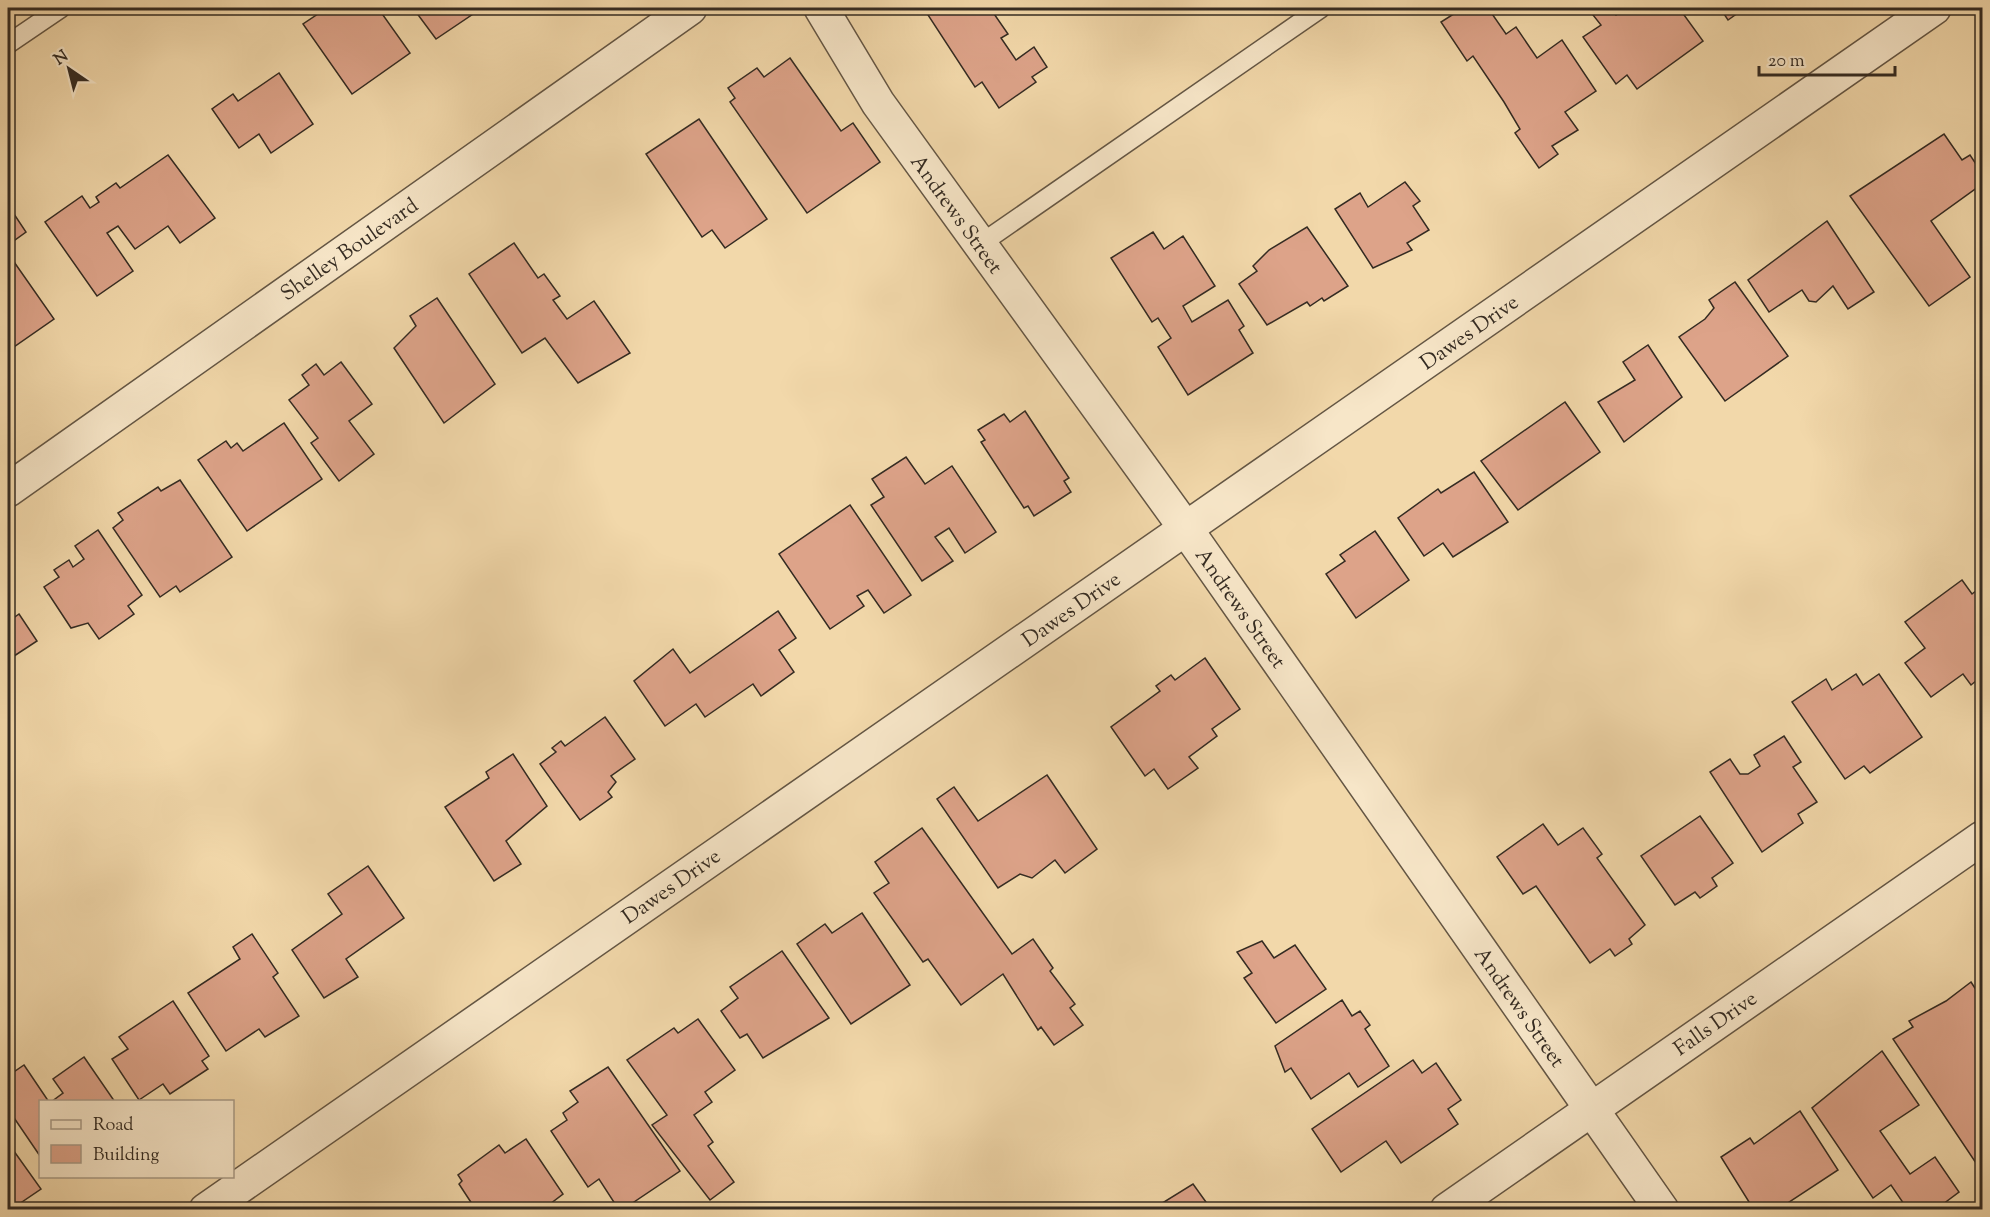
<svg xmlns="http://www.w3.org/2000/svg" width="1990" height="1217" font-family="'Sorts Mill Goudy',serif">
<rect width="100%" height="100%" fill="#f2d8aa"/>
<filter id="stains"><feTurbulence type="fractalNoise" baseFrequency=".00333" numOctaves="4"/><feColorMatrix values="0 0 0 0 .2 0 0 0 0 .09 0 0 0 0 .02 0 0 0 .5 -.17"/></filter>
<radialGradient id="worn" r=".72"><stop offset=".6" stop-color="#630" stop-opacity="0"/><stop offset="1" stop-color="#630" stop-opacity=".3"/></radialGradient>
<g fill="#dda389" stroke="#342b22" stroke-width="1.5">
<path d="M 327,8 L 378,8 L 410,53 L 352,94 L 303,24 Z"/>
<path d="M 413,8 L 482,8 L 436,39 Z"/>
<path d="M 937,8 L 990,8 L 1008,34 L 1001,38 L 1016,60 L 1034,47 L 1047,67 L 1032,77 L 1036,82 L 999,108 L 982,82 L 975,87 L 928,15 Z"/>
<path d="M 1463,8 L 1488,8 L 1506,34 L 1516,27 L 1537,58 L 1562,40 L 1596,91 L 1565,112 L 1578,130 L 1552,146 L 1558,154 L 1539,168 L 1515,133 L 1520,129 L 1504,102 L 1473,56 L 1467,61 L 1441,22 Z"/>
<path d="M 1603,8 L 1611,8 L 1616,15 L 1627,8 L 1679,8 L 1703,41 L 1637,89 L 1627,75 L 1616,84 L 1583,37 L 1601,25 L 1593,15 Z"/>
<path d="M 1720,8 L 1745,8 L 1728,20 Z"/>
<path d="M 790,58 L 841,131 L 853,123 L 880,162 L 807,213 L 730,102 L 735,98 L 728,88 L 757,68 L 764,77 Z"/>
<path d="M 279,73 L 313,124 L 271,153 L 259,134 L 239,148 L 212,109 L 233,94 L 238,101 Z"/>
<path d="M 699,119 L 767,219 L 725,248 L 712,230 L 702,237 L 646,154 Z"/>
<path d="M 1944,134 L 1962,160 L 1970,155 L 1982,173 L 1982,184 L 1931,221 L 1970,277 L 1929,306 L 1850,196 Z"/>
<path d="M 168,155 L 215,218 L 180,243 L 168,226 L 135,249 L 118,226 L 107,233 L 133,271 L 97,296 L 45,222 L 82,196 L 90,208 L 99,202 L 96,197 L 116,183 L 120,188 Z"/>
<path d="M 1405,182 L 1420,201 L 1413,206 L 1429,230 L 1407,243 L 1412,250 L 1373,268 L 1335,209 L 1360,193 L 1368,207 Z"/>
<path d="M 8,205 L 26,232 L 8,245 Z"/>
<path d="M 1827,221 L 1874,292 L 1848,309 L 1833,286 L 1816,302 L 1809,301 L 1802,290 L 1769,312 L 1748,280 Z"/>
<path d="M 1307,227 L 1348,286 L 1324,301 L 1322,298 L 1310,306 L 1307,302 L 1267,325 L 1239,284 L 1257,271 L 1253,266 L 1269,250 Z"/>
<path d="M 1153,232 L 1164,249 L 1183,236 L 1215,286 L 1183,306 L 1192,322 L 1228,300 L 1244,326 L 1239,330 L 1253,353 L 1188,395 L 1158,347 L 1171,338 L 1158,318 L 1152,322 L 1111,258 Z"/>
<path d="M 514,243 L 538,278 L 544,274 L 560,296 L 553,300 L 567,319 L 594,301 L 630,353 L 578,383 L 545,338 L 522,353 L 469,274 Z"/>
<path d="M 12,259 L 54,319 L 8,351 L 8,262 Z"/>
<path d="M 1735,282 L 1788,356 L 1725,401 L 1679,337 L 1705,319 L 1714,308 L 1709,300 Z"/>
<path d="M 437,298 L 495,384 L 444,423 L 394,348 L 416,326 L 410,316 Z"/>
<path d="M 1648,345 L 1682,397 L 1624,442 L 1598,402 L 1635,380 L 1623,362 Z"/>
<path d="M 341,362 L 372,404 L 349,421 L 374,454 L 339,481 L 311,443 L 318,438 L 289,400 L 309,385 L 302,375 L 316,364 L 324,375 Z"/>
<path d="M 1565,402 L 1600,452 L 1518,510 L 1481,461 Z"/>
<path d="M 1025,411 L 1069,478 L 1064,481 L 1071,492 L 1034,516 L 1028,506 L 1024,508 L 981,442 L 985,440 L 978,430 L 1004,414 L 1010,422 Z"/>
<path d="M 284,423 L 322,479 L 247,531 L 198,460 L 226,441 L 231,448 L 237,443 L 243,451 Z"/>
<path d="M 906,457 L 925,484 L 952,466 L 996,532 L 965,553 L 949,528 L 935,537 L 953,561 L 922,581 L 871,505 L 884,497 L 872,479 Z"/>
<path d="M 1474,472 L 1508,522 L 1453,557 L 1443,543 L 1424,556 L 1398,518 L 1438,489 L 1441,493 Z"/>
<path d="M 180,480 L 232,557 L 180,592 L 176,586 L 160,597 L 113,528 L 123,520 L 118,513 L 158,487 L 161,491 Z"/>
<path d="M 850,505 L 911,595 L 884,613 L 868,590 L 857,596 L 864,606 L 830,629 L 779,554 Z"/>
<path d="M 98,530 L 142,595 L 128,606 L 134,614 L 99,639 L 88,623 L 71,628 L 44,587 L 59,577 L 54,570 L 69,560 L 73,567 L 84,559 L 75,546 Z"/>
<path d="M 1375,531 L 1409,580 L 1356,618 L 1326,574 L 1345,561 L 1340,555 Z"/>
<path d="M 1962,580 L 1972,594 L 1982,586 L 1982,676 L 1971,685 L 1963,674 L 1931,697 L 1905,663 L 1925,648 L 1905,622 Z"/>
<path d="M 778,611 L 796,638 L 779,650 L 794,672 L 761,696 L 753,684 L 705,717 L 696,704 L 665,726 L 634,681 L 673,649 L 690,673 Z"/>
<path d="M 19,614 L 37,641 L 8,660 L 8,622 Z"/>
<path d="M 1205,658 L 1240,709 L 1212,729 L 1217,736 L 1189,757 L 1198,768 L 1168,789 L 1154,769 L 1145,776 L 1111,727 L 1160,691 L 1156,686 L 1171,675 L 1175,680 Z"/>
<path d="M 1856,674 L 1863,685 L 1879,674 L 1922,737 L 1870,773 L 1864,766 L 1845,779 L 1792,702 L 1826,679 L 1832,690 Z"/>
<path d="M 605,717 L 635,759 L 611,776 L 616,782 L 608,792 L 612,797 L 580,820 L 540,764 L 556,752 L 552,748 L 561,741 L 565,746 Z"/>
<path d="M 1784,736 L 1801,762 L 1793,767 L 1817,802 L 1798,814 L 1803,823 L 1762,852 L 1710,772 L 1730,759 L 1740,774 L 1748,774 L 1760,766 L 1754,755 Z"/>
<path d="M 513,754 L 547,806 L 506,841 L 521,864 L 494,881 L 445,807 L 489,778 L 486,772 Z"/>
<path d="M 1047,775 L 1097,849 L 1065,873 L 1055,860 L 1032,878 L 1020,874 L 998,888 L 937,799 L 954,787 L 978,821 Z"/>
<path d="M 1700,816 L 1733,863 L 1712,878 L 1717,886 L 1700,898 L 1695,892 L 1675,905 L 1641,856 Z"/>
<path d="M 1543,824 L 1558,845 L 1583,828 L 1602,854 L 1597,858 L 1645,925 L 1629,939 L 1632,944 L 1615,956 L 1610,949 L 1590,963 L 1536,886 L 1523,894 L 1497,857 Z"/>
<path d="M 922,828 L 1012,954 L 1033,939 L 1053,968 L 1050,971 L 1075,1004 L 1070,1008 L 1083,1025 L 1054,1045 L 1041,1027 L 1038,1030 L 1003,974 L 961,1005 L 928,959 L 923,962 L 874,893 L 889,883 L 875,862 Z"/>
<path d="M 368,866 L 404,918 L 346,959 L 358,977 L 324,998 L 292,950 L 342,914 L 328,894 Z"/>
<path d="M 862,913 L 910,985 L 851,1024 L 797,944 L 825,924 L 832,933 Z"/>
<path d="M 252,934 L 278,973 L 273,977 L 299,1016 L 265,1037 L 259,1029 L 226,1051 L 188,993 L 240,959 L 233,947 Z"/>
<path d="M 1262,941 L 1274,958 L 1295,945 L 1326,989 L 1276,1023 L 1244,978 L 1252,973 L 1237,952 Z"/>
<path d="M 782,951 L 829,1018 L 763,1058 L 747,1034 L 740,1038 L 721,1011 L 738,998 L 730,987 Z"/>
<path d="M 1971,982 L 1982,999 L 1982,1172 L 1893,1039 L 1913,1027 L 1909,1021 L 1946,1001 Z"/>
<path d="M 1342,1000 L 1352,1016 L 1360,1011 L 1370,1025 L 1365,1029 L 1389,1066 L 1358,1087 L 1349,1073 L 1311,1099 L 1291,1068 L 1285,1072 L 1275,1046 Z"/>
<path d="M 173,1001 L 209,1056 L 202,1061 L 208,1069 L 170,1094 L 163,1084 L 139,1100 L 112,1059 L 128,1049 L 119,1037 Z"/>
<path d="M 698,1019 L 735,1070 L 705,1092 L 712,1102 L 694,1115 L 713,1142 L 708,1146 L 734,1182 L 710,1200 L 652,1125 L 667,1115 L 627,1060 L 674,1028 L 678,1033 Z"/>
<path d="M 1882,1051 L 1919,1105 L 1880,1131 L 1910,1174 L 1935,1157 L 1959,1192 L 1935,1210 L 1908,1210 L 1891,1185 L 1873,1198 L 1812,1108 Z"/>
<path d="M 84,1057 L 115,1102 L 51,1102 L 63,1093 L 53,1079 Z"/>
<path d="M 1413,1060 L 1422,1073 L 1436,1063 L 1461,1100 L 1448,1109 L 1458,1124 L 1401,1163 L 1386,1141 L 1341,1172 L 1312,1129 Z"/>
<path d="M 24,1065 L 49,1102 L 40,1102 L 40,1156 L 8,1109 L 8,1076 Z"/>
<path d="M 608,1067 L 680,1171 L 622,1210 L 619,1210 L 599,1179 L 588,1187 L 551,1131 L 567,1120 L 563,1113 L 578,1102 L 570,1091 Z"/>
<path d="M 1800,1111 L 1838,1170 L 1777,1210 L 1754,1210 L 1721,1157 L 1750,1138 L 1754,1144 Z"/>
<path d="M 526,1139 L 563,1194 L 542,1210 L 476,1210 L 459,1184 L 462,1181 L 458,1175 L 499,1145 L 505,1153 Z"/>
<path d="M 11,1147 L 41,1189 L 10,1210 L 8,1210 L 8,1149 Z"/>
<path d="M 1193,1184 L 1211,1209 L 1209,1210 L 1151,1210 Z"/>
</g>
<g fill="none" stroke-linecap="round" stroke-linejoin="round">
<g stroke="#645644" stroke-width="21">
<g id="service">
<path d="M 8,44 L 61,8"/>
<path d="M 979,245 L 1321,8"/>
</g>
</g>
<g stroke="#645644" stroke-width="36">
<g id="minor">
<path d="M 821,8 L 878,103 L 1186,529 L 1662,1210"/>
<path d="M 8,490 L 690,8"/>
<path d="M 206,1210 L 1934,8"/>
</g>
</g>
<g stroke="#645644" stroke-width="36">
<path id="tertiary" d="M 1447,1210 L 1982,838"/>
</g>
<use href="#service" stroke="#f7e6c8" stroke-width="18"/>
<use href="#minor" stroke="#f7e6c8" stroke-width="33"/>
<use href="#tertiary" stroke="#f7e6c8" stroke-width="33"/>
</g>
<g text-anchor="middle" stroke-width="6" stroke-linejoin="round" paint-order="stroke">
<g font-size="21" fill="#342b22" stroke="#f7e6c8">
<text transform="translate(957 214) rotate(54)" y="7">Andrews Street</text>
<text transform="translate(349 249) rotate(-35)" y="7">Shelley Boulevard</text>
<text transform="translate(1469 332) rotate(-35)" y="7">Dawes Drive</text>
<text transform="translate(1241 608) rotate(55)" y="7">Andrews Street</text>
<text transform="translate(1071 609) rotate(-35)" y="7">Dawes Drive</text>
<text transform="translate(671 886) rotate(-35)" y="7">Dawes Drive</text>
<text transform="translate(1520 1007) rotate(55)" y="7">Andrews Street</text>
<text transform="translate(1715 1023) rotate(-35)" y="7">Falls Drive</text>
</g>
</g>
<rect width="1990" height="1217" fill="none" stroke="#f2d8aa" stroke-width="30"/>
<rect x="9" y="9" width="1972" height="1199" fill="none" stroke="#342b22" stroke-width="3"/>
<rect x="15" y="15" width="1960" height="1187" fill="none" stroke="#342b22" stroke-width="1.5"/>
<rect x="39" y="1100" width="195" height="78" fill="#f7e6c8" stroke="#a99b86" stroke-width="1.5"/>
<rect x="51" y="1120" width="30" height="9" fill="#f7e6c8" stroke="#a99b86" stroke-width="1.5"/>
<text x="93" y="1130" font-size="18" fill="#342b22">Road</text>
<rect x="51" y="1145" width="30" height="18" fill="#dda389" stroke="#a99b86" stroke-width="1.5"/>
<text x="93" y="1160" font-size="18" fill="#342b22">Building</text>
<g transform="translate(69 69) rotate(325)" stroke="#f7e6c8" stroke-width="4.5" paint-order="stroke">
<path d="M0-4.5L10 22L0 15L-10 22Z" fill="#342b22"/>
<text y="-9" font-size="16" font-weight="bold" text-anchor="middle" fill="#342b22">N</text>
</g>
<path d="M1759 66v9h136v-9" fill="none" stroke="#342b22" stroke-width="3"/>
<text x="1768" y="66" font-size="18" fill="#342b22" stroke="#f7e6c8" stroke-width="4.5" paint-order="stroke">20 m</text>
<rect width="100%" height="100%" filter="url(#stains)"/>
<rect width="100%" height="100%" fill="url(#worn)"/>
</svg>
